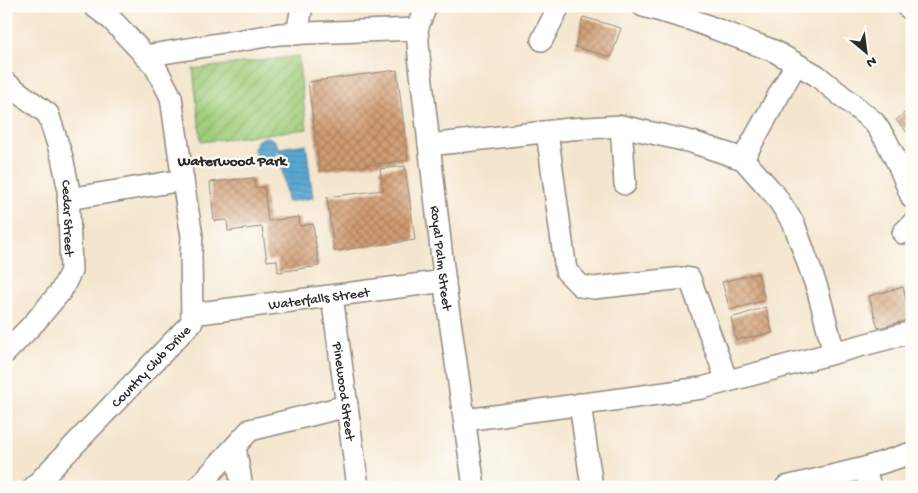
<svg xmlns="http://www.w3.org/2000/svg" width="918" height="493" font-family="'Gochi Hand',sans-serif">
<defs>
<pattern id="garden-furrows" width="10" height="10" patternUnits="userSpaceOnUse" patternTransform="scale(1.25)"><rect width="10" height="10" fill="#a0ce7c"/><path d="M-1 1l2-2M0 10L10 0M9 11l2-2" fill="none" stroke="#8ab16b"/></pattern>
<pattern id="water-rules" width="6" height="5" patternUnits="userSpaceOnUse" patternTransform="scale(1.25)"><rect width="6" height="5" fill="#59a7d2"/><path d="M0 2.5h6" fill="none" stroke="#4a88ab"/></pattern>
<pattern id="building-cross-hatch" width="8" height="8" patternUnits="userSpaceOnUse" patternTransform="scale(1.25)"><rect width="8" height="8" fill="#d19b71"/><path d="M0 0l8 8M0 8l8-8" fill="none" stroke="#aa7f5d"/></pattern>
</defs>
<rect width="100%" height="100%" fill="#fdfcf7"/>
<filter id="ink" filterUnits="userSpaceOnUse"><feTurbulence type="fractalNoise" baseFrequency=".02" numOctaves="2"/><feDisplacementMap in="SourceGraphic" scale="10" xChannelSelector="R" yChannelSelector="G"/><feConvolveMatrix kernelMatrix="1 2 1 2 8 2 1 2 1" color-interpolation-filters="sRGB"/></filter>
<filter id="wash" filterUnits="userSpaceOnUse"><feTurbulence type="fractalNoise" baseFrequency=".0096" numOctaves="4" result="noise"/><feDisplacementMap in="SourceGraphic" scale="20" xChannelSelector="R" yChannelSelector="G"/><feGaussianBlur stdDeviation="1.12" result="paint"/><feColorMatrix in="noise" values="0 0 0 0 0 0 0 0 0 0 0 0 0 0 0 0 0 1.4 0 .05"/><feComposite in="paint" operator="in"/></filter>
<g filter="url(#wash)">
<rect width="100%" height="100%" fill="#f4e6ce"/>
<path fill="url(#garden-furrows)" stroke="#667c54" d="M 298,56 L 307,129 L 201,142 L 193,69 Z"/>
<g fill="url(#water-rules)" stroke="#42697e">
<circle cx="266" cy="149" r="12"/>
<path d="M 306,144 L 313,198 L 287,202 L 279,148 Z"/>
</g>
<g id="blocks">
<g fill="url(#building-cross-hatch)">
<path d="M 583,17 L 621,28 L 611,57 L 575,47 Z"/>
<path d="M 397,70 L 408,160 L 320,171 L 308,82 Z"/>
<path d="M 912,107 L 912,138 L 896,120 Z"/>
<path d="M 405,166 L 415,240 L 334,251 L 327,197 L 383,190 L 380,169 Z"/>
<path d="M 254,178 L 255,188 L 264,187 L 268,221 L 299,217 L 300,226 L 313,224 L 319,266 L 278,272 L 277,260 L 267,261 L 262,227 L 228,231 L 227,220 L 214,221 L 210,182 Z"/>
<path d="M 758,273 L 765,300 L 730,310 L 722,282 Z"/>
<path d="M 903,287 L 911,319 L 878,328 L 869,296 Z"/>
<path d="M 766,307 L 772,333 L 736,340 L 731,318 Z"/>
</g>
</g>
</g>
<g filter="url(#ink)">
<use href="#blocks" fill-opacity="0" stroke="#90887c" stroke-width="1"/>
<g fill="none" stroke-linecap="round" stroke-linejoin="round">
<g stroke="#90887c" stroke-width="24">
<g id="minor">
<path id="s1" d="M 426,6 L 417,29 L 419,56 L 446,293 L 474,487"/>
<path d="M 643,6 L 692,20 L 774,51 L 816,75 L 874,122 L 886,140 L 899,166 L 912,198"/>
<path d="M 906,6 L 912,10"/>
<path d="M 297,34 L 302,6"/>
<path d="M 542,40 L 559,6"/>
<path d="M 145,56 L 279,34 L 417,29"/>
<path id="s2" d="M 6,83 L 48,114 L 62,157 L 68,186 L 71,271 L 61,291 L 35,322 L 6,352"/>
<path d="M 621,126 L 625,184"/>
<path d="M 547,132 L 566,271 L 581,286 L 594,288 L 683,278 L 690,279 L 727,381"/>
<path d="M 429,145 L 570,129 L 621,126 L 692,142 L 743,159 L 775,195 L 794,224 L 818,291 L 834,353"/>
<path d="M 743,159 L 796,64"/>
<path d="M 68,199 L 183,180"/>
<path d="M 903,233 L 912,224"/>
<path id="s3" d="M 332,296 L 358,487"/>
<path id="s4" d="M 192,314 L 445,281"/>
<path d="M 580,404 L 592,487"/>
<path d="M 465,420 L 702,388 L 912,332"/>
<path d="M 235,447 L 242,487"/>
<path d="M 865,468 L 870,487"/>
<path id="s5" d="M 34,487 L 192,322 L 191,254 L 192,236 L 184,188 L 171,97 L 155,66 L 112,20 L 94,6"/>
<path d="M 198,487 L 250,430 L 347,406"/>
<path d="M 786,487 L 865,468 L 912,453"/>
</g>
</g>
<use href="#minor" stroke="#fff" stroke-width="21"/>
</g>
</g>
<g text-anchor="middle" stroke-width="4.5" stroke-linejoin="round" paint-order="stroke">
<g font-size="14" fill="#2b2b2b" stroke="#fdfcf7">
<text dy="5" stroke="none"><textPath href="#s2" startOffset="159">Cedar Street</textPath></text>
<text dy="5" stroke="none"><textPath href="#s1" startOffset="255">Royal Palm Street</textPath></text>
<text dy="5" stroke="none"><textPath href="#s4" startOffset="128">Waterfalls Street</textPath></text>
<text dy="5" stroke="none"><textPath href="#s5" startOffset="168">Country Club Drive</textPath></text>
<text dy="5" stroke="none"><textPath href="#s3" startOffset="96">Pinewood Street</textPath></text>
</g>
<g font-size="15" font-weight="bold" fill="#2b2b2b" stroke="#fdfcf7">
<text x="232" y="165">Waterwood Park</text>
</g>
</g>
<rect width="918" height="493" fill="none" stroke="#fdfcf7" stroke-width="25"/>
<g transform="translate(866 52) rotate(151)" stroke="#fdfcf7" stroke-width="4" paint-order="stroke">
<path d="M0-4L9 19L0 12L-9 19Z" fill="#2b2b2b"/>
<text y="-8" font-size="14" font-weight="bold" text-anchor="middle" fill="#2b2b2b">N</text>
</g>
</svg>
